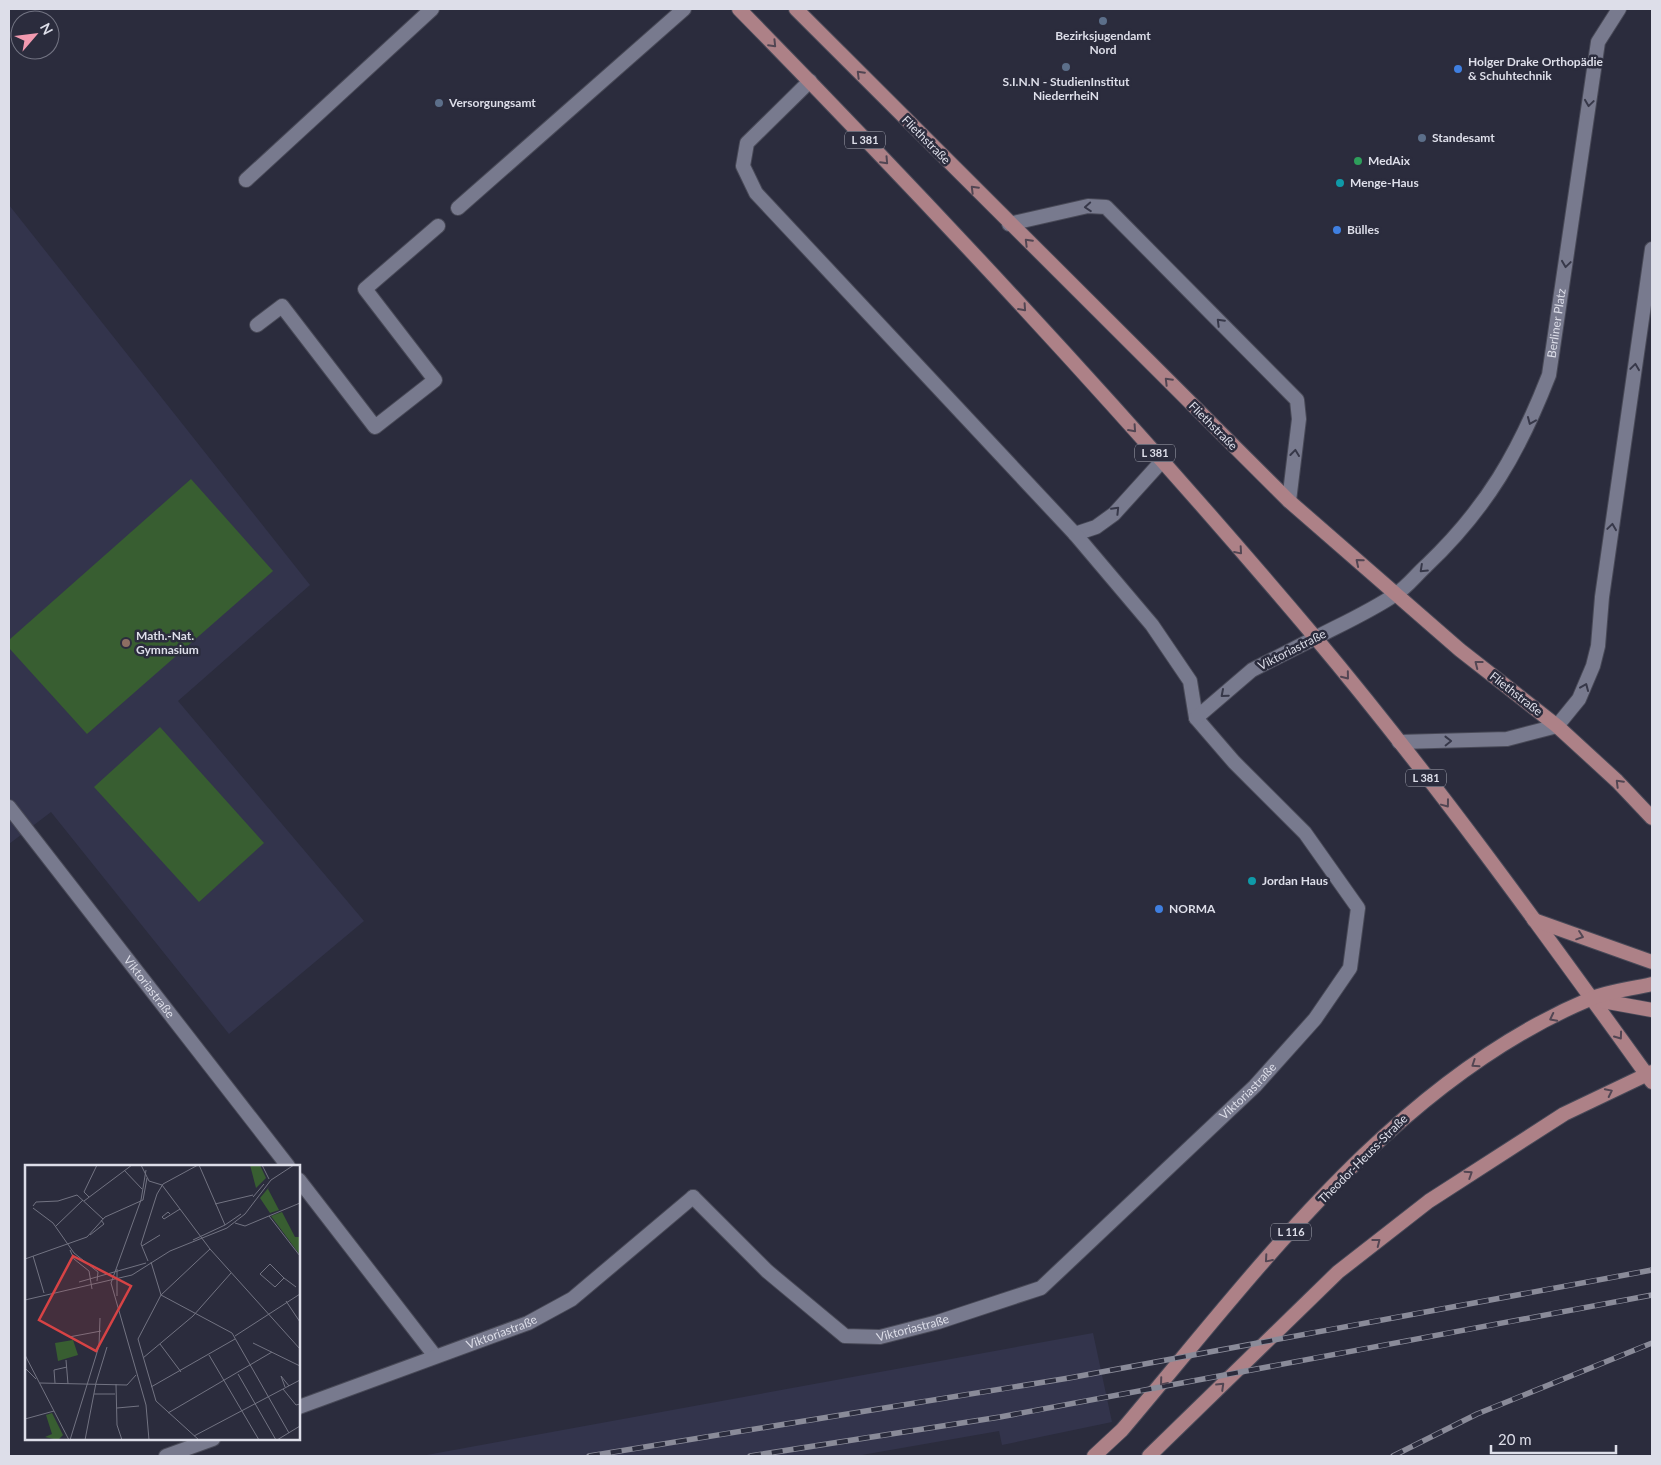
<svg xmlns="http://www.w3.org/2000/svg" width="1661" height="1465" font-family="Lato,sans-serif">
<rect width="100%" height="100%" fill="#2b2c3d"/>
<g fill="#33344c">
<path d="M 9,205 L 310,585 L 178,701 L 364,921 L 229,1034 L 51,812 L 9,844 Z"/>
<path d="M 1093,1333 L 1112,1422 L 1002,1445 L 999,1431 L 856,1456 L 421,1456 Z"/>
</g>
<g fill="#385e31">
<path d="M 191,479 L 273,571 L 87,734 L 9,648 L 9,640 Z"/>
<path d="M 160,727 L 264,843 L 199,902 L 94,787 Z"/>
</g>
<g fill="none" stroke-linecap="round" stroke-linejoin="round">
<g stroke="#484957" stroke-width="16">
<g id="service">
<path d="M 246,180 L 432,9"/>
<path d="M 458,208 L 684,9"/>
<path d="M 1009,224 L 1088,206 L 1106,207 L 1297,400 L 1299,419 L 1289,501"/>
<path d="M 257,325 L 282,306 L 375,427 L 435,380 L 365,289 L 438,226"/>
<path d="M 1075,534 L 1096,527 L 1114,514 L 1162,461"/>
<path id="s1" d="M 693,1197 L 767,1271 L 845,1336 L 880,1337 L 938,1322 L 1041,1288 L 1255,1086 L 1315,1019 L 1350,968 L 1358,908 L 1305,833 L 1234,762 L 1196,718 L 1190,681 L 1152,625 L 1075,534 L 756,193 L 743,166 L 747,143 L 810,81"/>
</g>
</g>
<g stroke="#484957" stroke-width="16">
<g id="minor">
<path d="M 1196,718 L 1252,670 L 1315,638"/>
<path id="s2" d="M 9,807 L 288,1166"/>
<path d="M 299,1180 L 435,1356"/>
<path id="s3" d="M 299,1407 L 528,1323 L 572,1299 L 693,1197"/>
<path d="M 166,1456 L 213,1439"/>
</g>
</g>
<g stroke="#484957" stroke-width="16">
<g id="tertiary">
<path id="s4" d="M 1315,638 C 1342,624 1371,611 1396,594 C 1407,587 1416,575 1426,566 C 1487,508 1519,452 1549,375 L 1598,42 L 1619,9"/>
<path d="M 1399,742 L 1507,739 L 1557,726 L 1579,699 L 1593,666 L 1598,646 L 1602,597 L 1652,249"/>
</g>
</g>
<g stroke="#484957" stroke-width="16">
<g id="primary">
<path d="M 739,9 C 937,211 1131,419 1314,636 C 1434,779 1543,931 1652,1082"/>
<path d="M 796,9 L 1289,501 L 1460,650 L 1557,726 L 1617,781 L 1652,818"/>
<path d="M 1534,920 L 1652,962"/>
<path d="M 1597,1000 L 1652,1010"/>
<path d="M 1094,1456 L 1122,1430 C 1256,1272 1394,1081 1590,999 C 1609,991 1632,989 1652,984"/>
<path d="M 1149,1456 L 1338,1272 L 1429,1201 L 1564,1114 L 1652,1072"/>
</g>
</g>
<use href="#service" stroke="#787a8e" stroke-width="14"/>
<use href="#minor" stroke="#787a8e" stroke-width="14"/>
<use href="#tertiary" stroke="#787a8e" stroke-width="14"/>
<use href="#primary" stroke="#ad8187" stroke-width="14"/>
<g stroke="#8a8b99" stroke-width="5.5">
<g id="rail">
<path d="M 589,1456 L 1069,1378 L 1652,1270"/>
<path d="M 750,1456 L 1000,1417 L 1652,1295"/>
<path d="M 1393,1456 L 1477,1414 L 1652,1343"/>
</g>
</g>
<use href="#rail" stroke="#2b2c3d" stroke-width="4" stroke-dasharray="11" stroke-linecap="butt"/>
</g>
<defs><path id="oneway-chevron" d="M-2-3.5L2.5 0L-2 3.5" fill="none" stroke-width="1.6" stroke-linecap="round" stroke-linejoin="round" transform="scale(1.25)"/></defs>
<g stroke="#524653">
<use href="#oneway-chevron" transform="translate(773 44) rotate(46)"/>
<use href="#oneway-chevron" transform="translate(860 74) rotate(-135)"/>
<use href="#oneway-chevron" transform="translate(885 161) rotate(47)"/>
<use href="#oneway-chevron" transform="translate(974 189) rotate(-135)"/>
<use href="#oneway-chevron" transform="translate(1028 242) rotate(-135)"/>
<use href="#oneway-chevron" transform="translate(1023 308) rotate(48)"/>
<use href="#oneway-chevron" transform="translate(1168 381) rotate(-135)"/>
<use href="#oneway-chevron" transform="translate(1133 429) rotate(48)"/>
<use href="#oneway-chevron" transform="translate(1239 551) rotate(49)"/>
<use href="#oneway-chevron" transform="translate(1359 562) rotate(-140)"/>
<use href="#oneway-chevron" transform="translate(1478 664) rotate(-142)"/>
<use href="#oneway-chevron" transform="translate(1346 676) rotate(51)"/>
<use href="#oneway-chevron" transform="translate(1619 783) rotate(-135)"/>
<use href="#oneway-chevron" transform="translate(1446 804) rotate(53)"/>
<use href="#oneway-chevron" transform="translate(1580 936) rotate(19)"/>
<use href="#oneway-chevron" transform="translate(1553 1018) rotate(153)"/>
<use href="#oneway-chevron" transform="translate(1619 1036) rotate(54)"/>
<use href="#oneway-chevron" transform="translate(1475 1064) rotate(146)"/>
<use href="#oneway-chevron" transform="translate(1609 1092) rotate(-26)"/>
<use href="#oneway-chevron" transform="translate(1469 1174) rotate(-33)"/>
<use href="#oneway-chevron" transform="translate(1377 1242) rotate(-38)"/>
<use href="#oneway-chevron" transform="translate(1268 1259) rotate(131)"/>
<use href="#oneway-chevron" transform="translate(1163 1382) rotate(130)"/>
<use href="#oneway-chevron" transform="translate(1221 1386) rotate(-44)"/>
</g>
<g stroke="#373849">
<use href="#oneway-chevron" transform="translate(1589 103) rotate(98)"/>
<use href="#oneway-chevron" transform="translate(1088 207) rotate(176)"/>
<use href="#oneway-chevron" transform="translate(1566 264) rotate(98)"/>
<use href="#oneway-chevron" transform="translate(1220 322) rotate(-135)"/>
<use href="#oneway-chevron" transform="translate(1635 367) rotate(-82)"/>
<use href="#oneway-chevron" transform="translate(1531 421) rotate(113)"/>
<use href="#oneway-chevron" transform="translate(1295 453) rotate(-83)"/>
<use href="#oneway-chevron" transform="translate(1116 510) rotate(-46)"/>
<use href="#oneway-chevron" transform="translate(1612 527) rotate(-82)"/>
<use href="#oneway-chevron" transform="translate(1423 569) rotate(137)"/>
<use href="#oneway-chevron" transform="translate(1585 687) rotate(-67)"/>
<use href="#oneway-chevron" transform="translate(1224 694) rotate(139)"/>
<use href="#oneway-chevron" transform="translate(1448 741) rotate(-1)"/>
</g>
<g fill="#5c6f8a" stroke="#2b2c3d" stroke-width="2">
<circle cx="1103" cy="21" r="5"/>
<circle cx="1066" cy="67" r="5"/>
<circle cx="439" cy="103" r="5"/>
<circle cx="1422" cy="138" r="5"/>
</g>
<g fill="#3f7fe0" stroke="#2b2c3d" stroke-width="2">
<circle cx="1458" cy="69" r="5"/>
<circle cx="1337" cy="230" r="5"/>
<circle cx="1159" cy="909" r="5"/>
</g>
<circle fill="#2e9e5b" stroke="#2b2c3d" stroke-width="2" cx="1358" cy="161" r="5"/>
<g fill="#0f9aa8" stroke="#2b2c3d" stroke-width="2">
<circle cx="1340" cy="183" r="5"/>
<circle cx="1252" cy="881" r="5"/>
</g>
<circle fill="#8d6e63" stroke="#2b2c3d" stroke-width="2" cx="126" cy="643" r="5"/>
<g text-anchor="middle" stroke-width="5" stroke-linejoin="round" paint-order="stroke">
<g fill="#2b2c3d" stroke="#a8a9b5" stroke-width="1">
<rect x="845" y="131.5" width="40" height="17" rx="4"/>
<rect x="1135" y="444.5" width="40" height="17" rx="4"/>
<rect x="1406" y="769.5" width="40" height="17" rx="4"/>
<rect x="1271" y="1223.5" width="40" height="17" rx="4"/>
</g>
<g font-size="11" font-weight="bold" fill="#dddee9">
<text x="865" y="144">L 381</text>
<text x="1155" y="457">L 381</text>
<text x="1426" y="782">L 381</text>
<text x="1291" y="1236">L 116</text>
</g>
<g font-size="12" font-weight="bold" fill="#dddee9" stroke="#2b2c3d" text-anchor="start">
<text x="1103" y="40" text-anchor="middle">Bezirksjugendamt<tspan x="1103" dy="14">Nord</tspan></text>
<text x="1468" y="66">Holger Drake Orthopädie<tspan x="1468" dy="14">&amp; Schuhtechnik</tspan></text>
<text x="1066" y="86" text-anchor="middle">S.I.N.N - StudienInstitut<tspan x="1066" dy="14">NiederrheiN</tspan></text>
<text x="449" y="107">Versorgungsamt</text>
<text x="1432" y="142">Standesamt</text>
<text x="1368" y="165">MedAix</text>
<text x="1350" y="187">Menge-Haus</text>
<text x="1347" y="234">Bülles</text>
<text x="136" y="640">Math.-Nat.<tspan x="136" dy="14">Gymnasium</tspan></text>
<text x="1262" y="885">Jordan Haus</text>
<text x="1169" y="913">NORMA</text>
</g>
<g font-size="12" fill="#dddee9" stroke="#2b2c3d">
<text transform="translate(926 140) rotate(45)" y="4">Fliethstraße</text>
<text dy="4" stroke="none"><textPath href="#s4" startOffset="415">Berliner Platz</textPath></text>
<text transform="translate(1213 426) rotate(45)" y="4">Fliethstraße</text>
<text transform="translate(1292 650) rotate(-27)" y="4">Viktoriastraße</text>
<text transform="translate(1516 694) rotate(38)" y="4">Fliethstraße</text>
<text dy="4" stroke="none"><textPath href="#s2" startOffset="228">Viktoriastraße</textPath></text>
<text dy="4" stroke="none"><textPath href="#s1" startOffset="695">Viktoriastraße</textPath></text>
<text transform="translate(1363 1159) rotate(-45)" y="4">Theodor-Heuss-Straße</text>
<text dy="4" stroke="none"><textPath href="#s1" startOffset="275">Viktoriastraße</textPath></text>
<text dy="4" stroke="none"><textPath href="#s3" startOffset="216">Viktoriastraße</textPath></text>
</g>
</g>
<g transform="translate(25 1165)">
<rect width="275" height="275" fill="#2b2c3d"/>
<path d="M 48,175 L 53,190 L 33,196 L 30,178 Z" fill="#385e31"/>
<path d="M 27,248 L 38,270 L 33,275 L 20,272 L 27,269 L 21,250 Z" fill="#385e31"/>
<path d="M 225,0 L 235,0 L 241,13 L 231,23 ZM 245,21 L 243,24 L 254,45 L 245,48 L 235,33 ZM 257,47 L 270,72 L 275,72 L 275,90 L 246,51 Z" fill="#385e31"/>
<path fill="none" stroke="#727382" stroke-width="1" d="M 116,0 L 124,16 L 137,20 L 185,84 L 275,184M 174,0 L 200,60M 237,0 L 244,14M 99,5 L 117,24M 121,5 L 116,35 L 86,118 L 121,240 L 124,275M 64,32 L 59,27 L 72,0M 228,32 L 239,19M 59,36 L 107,0M 190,39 L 228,30M 8,41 L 11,37 L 33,36 L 52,30 L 78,54M 8,43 L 28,58 L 49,88 L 73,107 L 72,116M 145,49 L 143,47 L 137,52 L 139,54 L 155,44M 244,51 L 275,91M 210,58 L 220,61 L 275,38M 31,61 L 58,35M 65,70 L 79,59 L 76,55M 168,75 L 200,60 L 216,49M 117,81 L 135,70M 45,85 L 49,94 L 64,106 L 67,124M 8,91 L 19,128M 0,94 L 62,72 L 80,52 L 118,35 L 122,13M 123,96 L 116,79 L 132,29 L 138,19 L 173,0M 126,97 L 136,130 L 207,168 L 264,268M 259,113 L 245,99 L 235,109 L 250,122 L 259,113 L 271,122M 54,117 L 121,98M 92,131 L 92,104M 0,135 L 107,110 L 145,86 L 202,63 L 220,49 L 246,15 L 269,0M 261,136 L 275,157M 210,171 L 275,129M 44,172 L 76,166M 228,178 L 275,201M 135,179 L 156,207M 0,190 L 44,275M 184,190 L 234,275M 118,193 L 168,151 L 206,108M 41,195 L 43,219M 0,203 L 11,214M 213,209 L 251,275M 15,218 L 102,220 L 111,210M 30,218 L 29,205 L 42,202M 91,219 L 92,260 L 97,275M 126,222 L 210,174M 260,222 L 256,211 L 264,221M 258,224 L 271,240 L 275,239M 69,229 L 90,229M 92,243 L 114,241M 143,248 L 247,187M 0,254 L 29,246M 169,271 L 275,215M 45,275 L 74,181 L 75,153M 60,275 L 71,218 L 82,182M 174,275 L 131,236 L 113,174 L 136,130 L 185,84M 252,275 L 275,261"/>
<path fill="#d74345" fill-opacity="0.15" stroke="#d74345" stroke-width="2.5" d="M 48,91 L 106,121 L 71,186 L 14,155 Z"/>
<rect width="275" height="275" fill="none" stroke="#dddee9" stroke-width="2.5"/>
</g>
<rect width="1661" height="1465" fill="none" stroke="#dddee9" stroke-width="20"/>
<g transform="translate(35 35) rotate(62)"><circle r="24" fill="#2b2c3d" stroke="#727382"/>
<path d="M0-4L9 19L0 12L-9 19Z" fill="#f29ab0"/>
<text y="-8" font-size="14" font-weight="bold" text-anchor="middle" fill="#dddee9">N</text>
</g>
<path d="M1491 1445v8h125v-8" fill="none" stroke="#dddee9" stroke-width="2.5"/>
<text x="1498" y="1445" font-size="15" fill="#dddee9" stroke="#2b2c3d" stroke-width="4" paint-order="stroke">20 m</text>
</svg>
